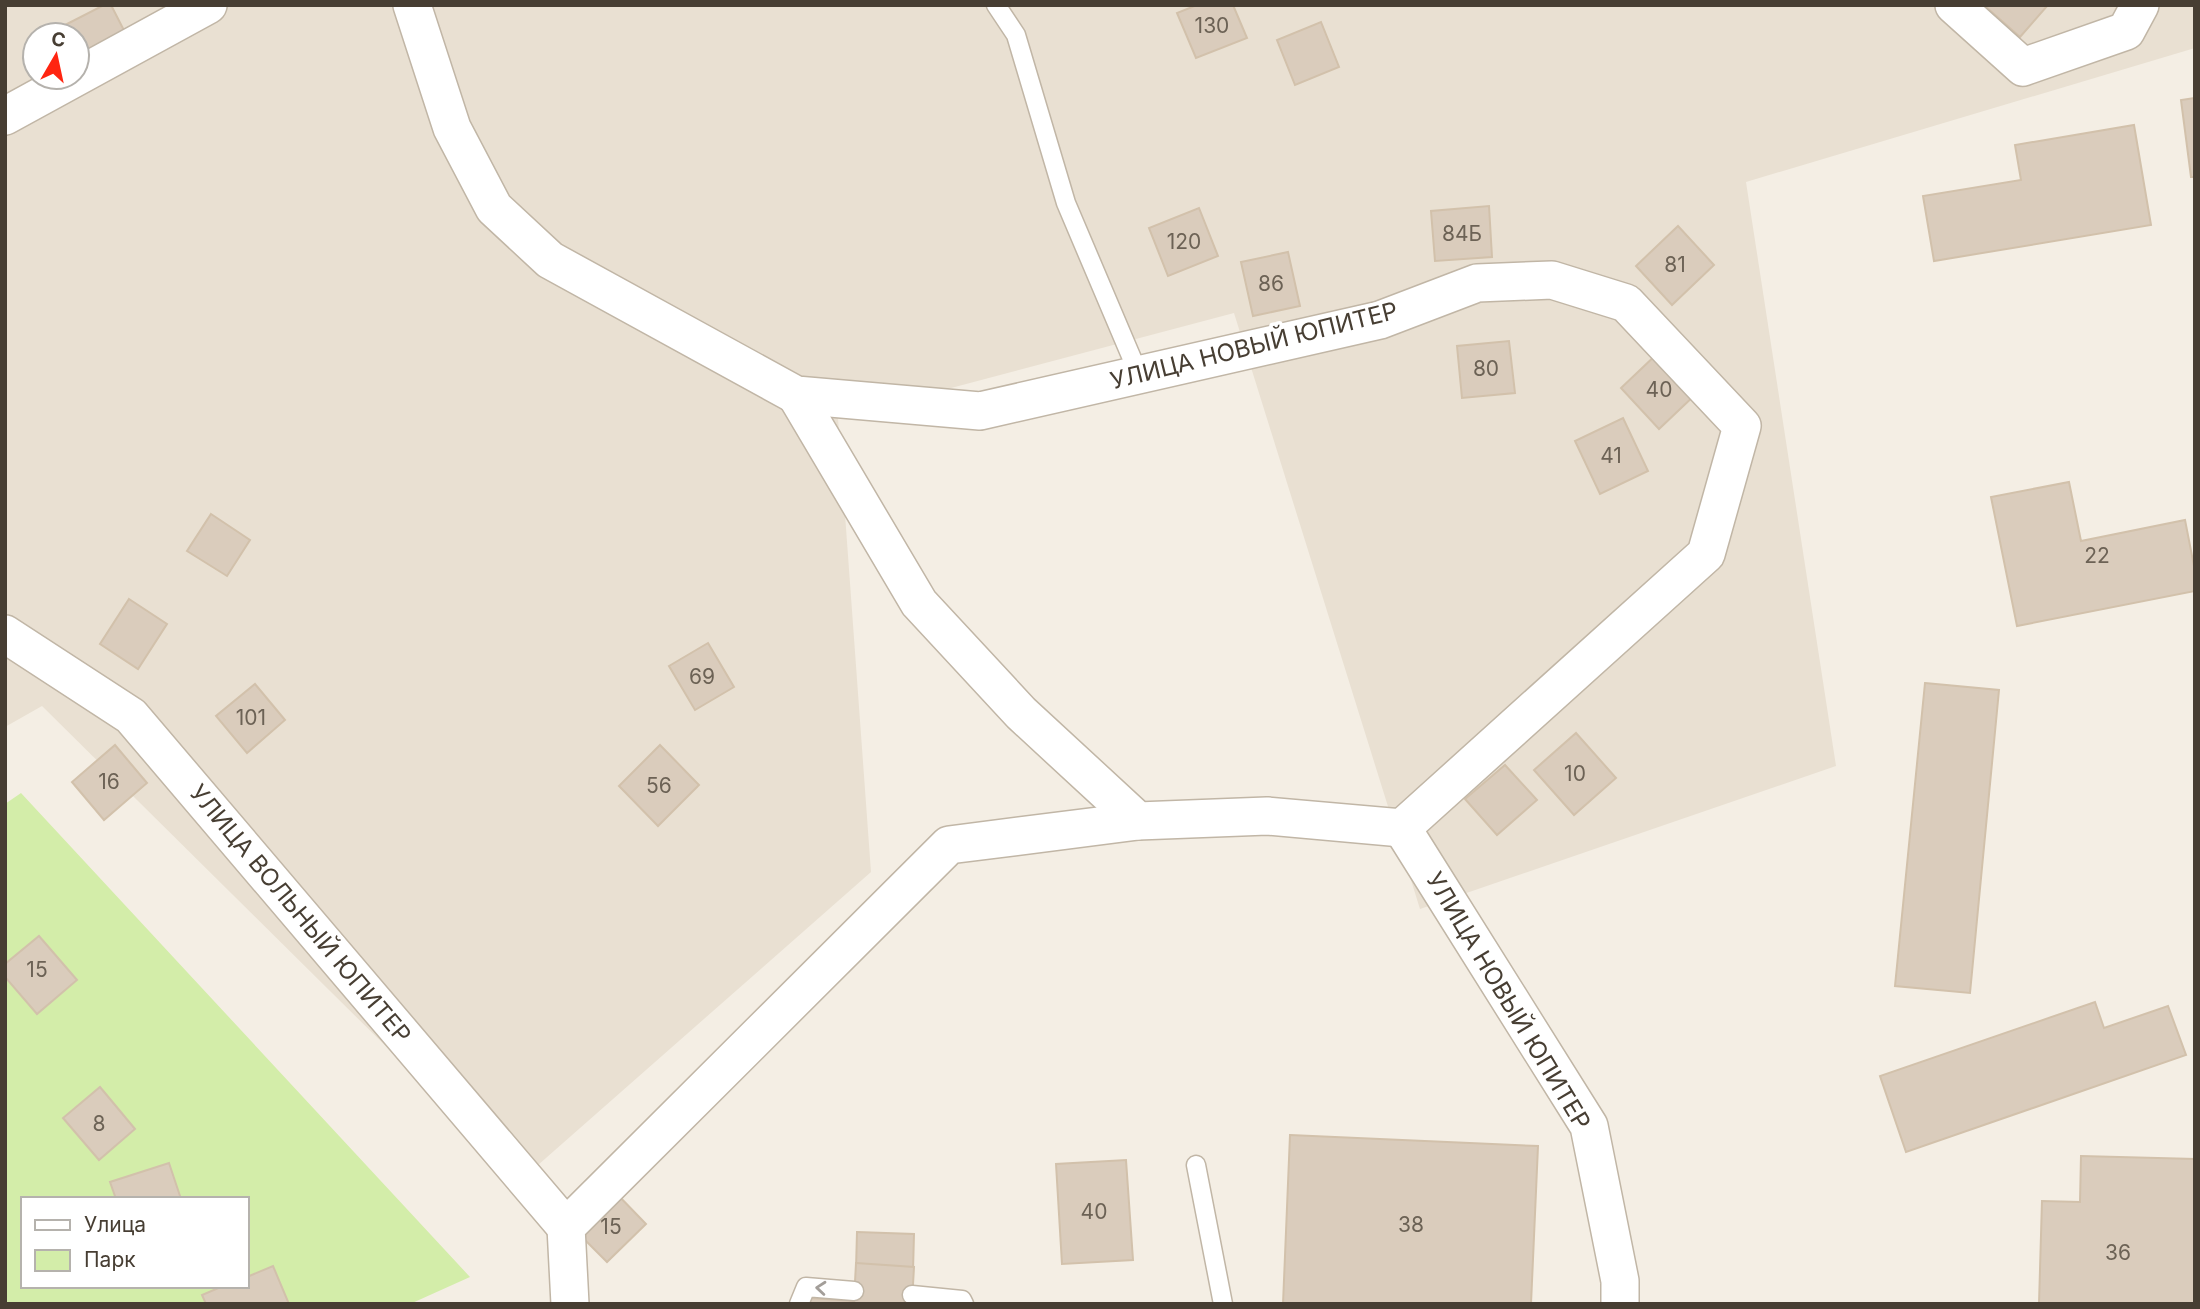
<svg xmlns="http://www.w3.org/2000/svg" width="2200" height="1309" font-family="Inter,sans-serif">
<rect width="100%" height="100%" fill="#f4eee4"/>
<path fill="#e9e0d2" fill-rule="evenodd" d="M 5,5 L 2195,5 L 2195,48 L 1746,182 L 1836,766 L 1420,909 L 1234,313 L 838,418 L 871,872 L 521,1180 L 42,706 L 5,727 ZM 35,35 L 77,35 L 77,77 L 35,77 Z"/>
<path fill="#d3eda9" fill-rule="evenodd" d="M 21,793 L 470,1277 L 410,1304 L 5,1304 L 5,804 ZM 23,1199 L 247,1199 L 247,1286 L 23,1286 Z"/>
<g fill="#daccbc" stroke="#d2c1ab" stroke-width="2">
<path d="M 104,5 L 111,5 L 131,44 L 84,68 L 77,54 L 77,35 L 67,35 L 63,26 Z"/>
<path d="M 1197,5 L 1233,5 L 1247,38 L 1196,58 L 1177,13 Z"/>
<path d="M 1987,5 L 2048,5 L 2020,37 L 1986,7 Z"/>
<path d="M 1321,22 L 1339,67 L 1295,85 L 1277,40 Z"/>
<path d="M 2195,98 L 2195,177 L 2191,177 L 2181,100 Z"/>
<path d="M 2134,125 L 2151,225 L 1934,261 L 1923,196 L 2021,180 L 2015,145 Z"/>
<path d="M 1489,206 L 1492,257 L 1435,261 L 1431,211 Z"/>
<path d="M 1199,208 L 1218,256 L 1168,276 L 1149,228 Z"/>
<path d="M 1678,226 L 1714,265 L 1672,305 L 1636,266 Z"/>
<path d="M 1288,252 L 1300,306 L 1253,316 L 1241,262 Z"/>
<path d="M 1509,341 L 1515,393 L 1462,398 L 1457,346 Z"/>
<path d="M 1659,352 L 1697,393 L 1659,429 L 1621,388 Z"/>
<path d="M 1623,418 L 1648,471 L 1600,494 L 1575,441 Z"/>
<path d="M 2069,482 L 2081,541 L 2185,520 L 2195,571 L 2195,591 L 2017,626 L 1991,497 Z"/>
<path d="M 211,514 L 250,540 L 227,576 L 187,551 Z"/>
<path d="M 129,599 L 167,624 L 138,669 L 100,644 Z"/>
<path d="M 708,643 L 734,687 L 695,710 L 669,666 Z"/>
<path d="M 1925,683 L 1999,690 L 1970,993 L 1895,986 Z"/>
<path d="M 255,684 L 285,720 L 247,753 L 216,716 Z"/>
<path d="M 1576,733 L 1616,778 L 1574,815 L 1534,770 Z"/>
<path d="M 115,745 L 147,783 L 104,820 L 72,782 Z"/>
<path d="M 660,745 L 699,785 L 658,826 L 619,786 Z"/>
<path d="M 1505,765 L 1537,800 L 1497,835 L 1465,799 Z"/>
<path d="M 39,936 L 77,980 L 37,1014 L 5,977 L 5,964 Z"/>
<path d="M 2095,1002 L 2104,1028 L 2168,1006 L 2186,1055 L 1906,1152 L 1880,1076 Z"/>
<path d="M 100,1087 L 135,1129 L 99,1160 L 63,1118 Z"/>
<path d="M 1290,1135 L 1538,1146 L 1531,1304 L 1283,1304 Z"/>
<path d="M 2081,1156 L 2195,1159 L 2195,1304 L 2039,1304 L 2042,1201 L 2080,1202 Z"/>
<path d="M 1126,1160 L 1133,1260 L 1062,1264 L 1056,1164 Z"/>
<path d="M 169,1163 L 181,1199 L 116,1199 L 110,1182 Z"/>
<path d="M 615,1192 L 646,1224 L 607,1262 L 576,1231 Z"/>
<path d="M 857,1232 L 914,1234 L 913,1271 L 856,1269 Z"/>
<path d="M 856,1263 L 914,1267 L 912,1302 L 945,1304 L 808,1304 L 809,1298 L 854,1301 Z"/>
<path d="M 273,1266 L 289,1304 L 206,1304 L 202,1295 L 223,1286 L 247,1286 L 247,1277 Z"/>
</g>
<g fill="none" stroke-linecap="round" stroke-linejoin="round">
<g stroke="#c1b6a6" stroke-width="21">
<g id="service">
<path d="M 996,5 L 1016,35 L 1066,203 L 1139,375"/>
<path d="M 1196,1165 L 1223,1304"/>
<path d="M 912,1295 L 962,1300 L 964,1304"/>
<path d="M 799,1304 L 806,1287 L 854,1291"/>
</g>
</g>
<g stroke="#c1b6a6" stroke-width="40">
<g id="minor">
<path d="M 412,5 L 452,128 L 494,208 L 550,260 L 796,395 L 980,411 L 1380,320 L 1477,283 L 1552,280 L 1626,303 L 1742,426 L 1706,554 L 1402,828 L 1589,1126 L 1620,1281 L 1620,1304"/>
<path d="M 1954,5 L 2023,67 L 2126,31 L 2140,5"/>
<path d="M 5,116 L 208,5"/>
<path d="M 796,395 L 919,603 L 1021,713 L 1138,821 L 1267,816 L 1402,828"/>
<path d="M 5,634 L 131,716 L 566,1227"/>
<path d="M 570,1304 L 566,1227 L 949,845 L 1138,821"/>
</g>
</g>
<use href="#service" stroke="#fff" stroke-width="18"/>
<use href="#minor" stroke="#fff" stroke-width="37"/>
</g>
<defs><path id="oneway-chevron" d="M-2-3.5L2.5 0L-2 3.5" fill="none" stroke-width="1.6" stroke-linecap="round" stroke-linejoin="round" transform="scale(1.75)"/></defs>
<use stroke="#a39e99" href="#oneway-chevron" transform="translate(821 1288) rotate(-175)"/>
<g text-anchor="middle" stroke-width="7" stroke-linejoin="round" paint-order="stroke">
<g font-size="21" fill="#6c6255">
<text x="1212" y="33">130</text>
<text x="1462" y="241">84Б</text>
<text x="1184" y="249">120</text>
<text x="1675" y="272">81</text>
<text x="1271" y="291">86</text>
<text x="1486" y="376">80</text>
<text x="1659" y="397">40</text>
<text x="1611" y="463">41</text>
<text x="2097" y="563">22</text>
<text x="702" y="684">69</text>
<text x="251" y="725">101</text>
<text x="1575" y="781">10</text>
<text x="109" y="789">16</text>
<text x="659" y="793">56</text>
<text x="37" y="977">15</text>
<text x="99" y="1131">8</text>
<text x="1094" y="1219">40</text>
<text x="1411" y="1232">38</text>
<text x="611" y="1234">15</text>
<text x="2118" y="1260">36</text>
</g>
<g font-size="24" fill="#473e33" stroke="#fff">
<text transform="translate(1254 346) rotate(-14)" y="8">УЛИЦА НОВЫЙ ЮПИТЕР</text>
<text transform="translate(300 914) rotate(50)" y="8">УЛИЦА ВОЛЬНЫЙ ЮПИТЕР</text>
<text transform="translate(1508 1001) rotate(59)" y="8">УЛИЦА НОВЫЙ ЮПИТЕР</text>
</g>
</g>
<rect width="2200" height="1309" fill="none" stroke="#473e33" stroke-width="14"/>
<rect x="21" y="1197" width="228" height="91" fill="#ffffff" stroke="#b5b2ad" stroke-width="2"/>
<rect x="35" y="1220" width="35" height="10" fill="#ffffff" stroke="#b5b2ad" stroke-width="2"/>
<text x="84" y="1232" font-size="21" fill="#473e33">Улица</text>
<rect x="35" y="1250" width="35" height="21" fill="#d3eda9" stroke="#b5b2ad" stroke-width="2"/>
<text x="84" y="1267" font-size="21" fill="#473e33">Парк</text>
<g transform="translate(56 56) rotate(9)"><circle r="33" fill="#ffffff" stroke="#b5b2ad" stroke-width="2"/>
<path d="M0-5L12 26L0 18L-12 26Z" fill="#ff2511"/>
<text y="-10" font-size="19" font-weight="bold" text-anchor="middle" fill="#473e33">С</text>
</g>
</svg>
